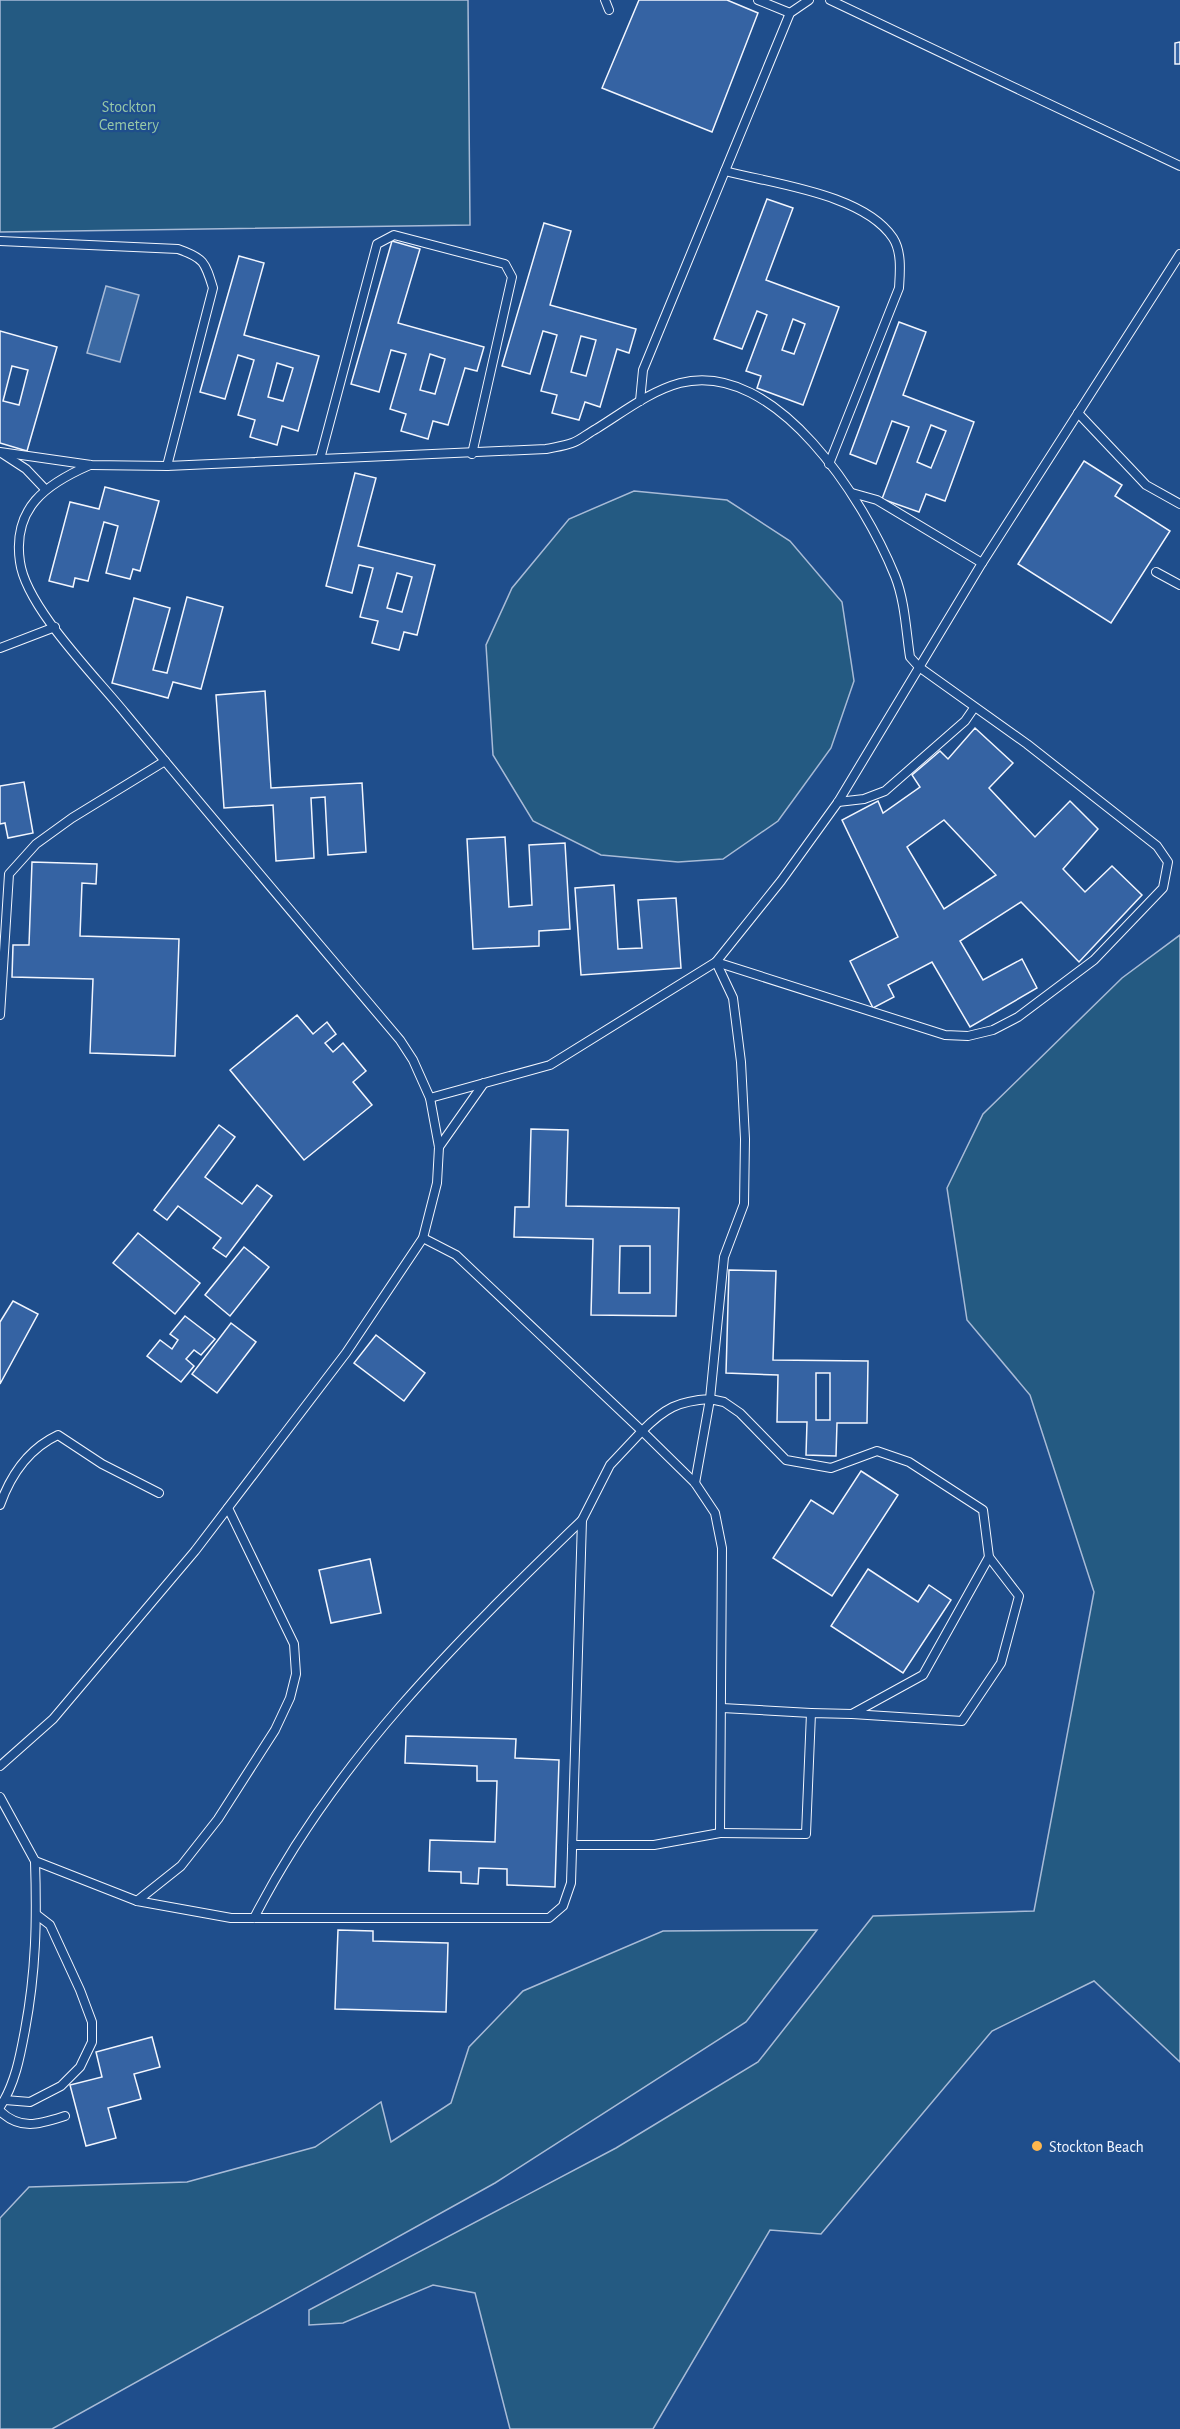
<svg xmlns="http://www.w3.org/2000/svg" width="1180" height="2429" font-family="'Alegreya Sans',sans-serif">
<rect width="100%" height="100%" fill="#1f4e8c"/>
<g fill="#245a82" stroke="#a8bbd7" stroke-width="1.5">
<path d="M 0,0 L 468,0 L 470,225 L 0,232 Z"/>
<path d="M 634,491 L 727,500 L 790,541 L 842,602 L 854,681 L 831,748 L 778,821 L 723,859 L 678,862 L 601,855 L 533,821 L 493,755 L 486,645 L 512,588 L 569,519 Z"/>
<path d="M 1180,935 L 1180,2062 L 1094,1981 L 992,2031 L 821,2234 L 770,2230 L 653,2429 L 510,2429 L 475,2293 L 433,2285 L 343,2323 L 309,2325 L 309,2310 L 616,2148 L 758,2062 L 873,1916 L 1034,1911 L 1094,1592 L 1030,1395 L 967,1320 L 947,1188 L 983,1114 L 1122,978 Z"/>
<path d="M 817,1930 L 746,2022 L 495,2183 L 52,2429 L 0,2429 L 0,2218 L 29,2187 L 187,2182 L 315,2147 L 381,2102 L 391,2142 L 451,2103 L 469,2047 L 523,1991 L 663,1931 Z"/>
</g>
<path fill="#3b69a3" stroke="#a8bbd7" stroke-width="1.5" d="M 106,286 L 139,295 L 120,362 L 87,353 Z"/>
<g fill="#3563a3" stroke="#f2f6ff" stroke-width="1.5" fill-rule="evenodd">
<path d="M 639,0 L 727,0 L 758,13 L 712,132 L 602,88 Z"/>
<path d="M 1180,42 L 1180,64 L 1175,64 L 1175,43 Z"/>
<path d="M 767,199 L 793,208 L 766,280 L 839,307 L 803,405 L 757,388 L 761,376 L 746,371 L 767,315 L 757,311 L 742,349 L 714,339 ZM 793,319 L 805,324 L 794,354 L 782,350 Z"/>
<path d="M 544,223 L 571,231 L 550,305 L 636,329 L 629,353 L 617,349 L 600,407 L 585,402 L 579,420 L 552,413 L 557,395 L 541,391 L 557,335 L 543,331 L 530,374 L 502,366 ZM 581,336 L 596,340 L 586,376 L 571,372 Z"/>
<path d="M 392,241 L 420,249 L 398,323 L 484,347 L 477,371 L 465,368 L 448,425 L 433,421 L 428,439 L 401,431 L 406,414 L 390,409 L 406,354 L 391,350 L 379,392 L 351,384 ZM 430,354 L 445,359 L 435,394 L 420,390 Z"/>
<path d="M 239,256 L 264,263 L 244,335 L 319,356 L 298,431 L 282,426 L 277,445 L 250,437 L 255,420 L 238,415 L 254,360 L 238,355 L 225,399 L 200,392 ZM 277,363 L 293,368 L 283,401 L 268,397 Z"/>
<path d="M 899,322 L 926,332 L 903,395 L 974,422 L 945,501 L 926,494 L 919,512 L 882,499 L 909,427 L 892,421 L 876,464 L 850,454 ZM 931,425 L 946,431 L 931,468 L 917,462 Z"/>
<path d="M 0,331 L 57,347 L 27,451 L 0,443 ZM 12,366 L 28,370 L 19,405 L 3,401 Z"/>
<path d="M 1084,461 L 1122,485 L 1115,496 L 1170,531 L 1111,623 L 1018,564 Z"/>
<path d="M 355,473 L 376,478 L 358,546 L 435,565 L 417,635 L 404,632 L 399,650 L 372,643 L 378,621 L 360,617 L 373,568 L 359,565 L 352,593 L 326,586 ZM 397,573 L 412,577 L 402,612 L 387,608 Z"/>
<path d="M 105,487 L 159,501 L 140,571 L 133,569 L 130,579 L 106,573 L 118,526 L 104,522 L 88,581 L 75,578 L 73,587 L 49,581 L 70,502 L 99,509 Z"/>
<path d="M 187,597 L 223,607 L 201,689 L 173,682 L 168,698 L 112,683 L 134,598 L 170,608 L 153,670 L 167,673 Z"/>
<path d="M 265,691 L 271,788 L 362,783 L 366,852 L 328,855 L 325,797 L 311,798 L 314,858 L 276,861 L 273,805 L 224,808 L 216,695 Z"/>
<path d="M 975,728 L 1013,763 L 989,788 L 1035,837 L 1070,801 L 1098,829 L 1063,869 L 1085,892 L 1112,866 L 1142,895 L 1079,962 L 1021,902 L 960,941 L 983,980 L 1022,959 L 1037,988 L 970,1027 L 932,962 L 888,985 L 894,997 L 873,1008 L 850,961 L 898,937 L 842,820 L 878,801 L 883,813 L 920,787 L 912,775 L 940,751 L 948,759 ZM 944,820 L 996,875 L 944,909 L 907,847 Z"/>
<path d="M 24,782 L 33,833 L 8,838 L 5,823 L 0,824 L 0,786 Z"/>
<path d="M 505,837 L 509,907 L 532,905 L 529,845 L 565,843 L 570,929 L 539,931 L 539,946 L 473,949 L 467,839 Z"/>
<path d="M 32,862 L 97,864 L 96,884 L 82,883 L 80,936 L 179,939 L 175,1056 L 90,1053 L 93,979 L 12,977 L 13,945 L 29,945 Z"/>
<path d="M 614,885 L 618,949 L 642,948 L 638,900 L 676,898 L 681,968 L 581,975 L 575,888 Z"/>
<path d="M 297,1015 L 313,1034 L 327,1022 L 336,1034 L 325,1043 L 333,1052 L 343,1043 L 366,1071 L 353,1082 L 372,1105 L 304,1160 L 230,1070 Z"/>
<path d="M 219,1125 L 235,1137 L 205,1177 L 242,1204 L 257,1185 L 272,1196 L 226,1257 L 213,1248 L 221,1238 L 178,1206 L 167,1220 L 154,1210 Z"/>
<path d="M 531,1129 L 568,1130 L 566,1206 L 679,1208 L 676,1316 L 591,1315 L 593,1239 L 514,1237 L 515,1207 L 529,1207 ZM 620,1246 L 650,1246 L 650,1293 L 619,1293 Z"/>
<path d="M 138,1233 L 200,1283 L 175,1314 L 113,1263 Z"/>
<path d="M 244,1247 L 269,1267 L 230,1316 L 205,1295 Z"/>
<path d="M 729,1270 L 776,1271 L 773,1360 L 868,1361 L 867,1423 L 837,1423 L 836,1456 L 806,1455 L 807,1422 L 777,1422 L 778,1375 L 726,1373 ZM 816,1373 L 830,1373 L 830,1420 L 816,1420 Z"/>
<path d="M 13,1301 L 38,1314 L 0,1384 L 0,1322 Z"/>
<path d="M 185,1316 L 215,1339 L 201,1355 L 194,1350 L 186,1359 L 194,1366 L 181,1382 L 147,1356 L 160,1340 L 172,1349 L 178,1340 L 170,1334 Z"/>
<path d="M 231,1323 L 256,1342 L 217,1393 L 192,1374 Z"/>
<path d="M 376,1335 L 425,1373 L 404,1401 L 354,1363 Z"/>
<path d="M 861,1471 L 898,1495 L 832,1596 L 773,1558 L 811,1500 L 833,1514 Z"/>
<path d="M 370,1559 L 381,1613 L 331,1623 L 319,1570 Z"/>
<path d="M 868,1569 L 918,1602 L 929,1585 L 951,1600 L 903,1673 L 831,1626 Z"/>
<path d="M 406,1736 L 516,1739 L 515,1758 L 559,1760 L 555,1887 L 507,1885 L 507,1869 L 479,1868 L 478,1884 L 461,1883 L 461,1872 L 429,1871 L 430,1840 L 495,1842 L 497,1781 L 477,1781 L 477,1766 L 405,1763 Z"/>
<path d="M 338,1930 L 373,1931 L 373,1941 L 448,1943 L 446,2012 L 335,2009 Z"/>
<path d="M 152,2037 L 160,2067 L 134,2074 L 141,2099 L 108,2108 L 116,2138 L 86,2146 L 70,2085 L 102,2077 L 96,2052 Z"/>
</g>
<g fill="none" stroke-linecap="round" stroke-linejoin="round">
<g stroke="#f2f6ff" stroke-width="10">
<g id="service">
<path d="M 605,0 L 609,10"/>
<path d="M 758,0 L 790,13"/>
<path d="M 830,0 L 1180,166"/>
<path d="M 725,171 C 774,184 864,194 893,238 C 902,252 900,272 899,288 L 829,464"/>
<path d="M 0,241 L 178,249 C 204,258 205,262 213,288 L 167,466"/>
<path d="M 640,401 L 643,370 L 790,13 L 809,0"/>
<path d="M 1078,413 L 1146,485 L 1180,504"/>
<path d="M 0,452 L 91,465 L 167,466 L 546,449 C 555,447 564,446 572,443 C 581,440 588,433 596,429 C 622,413 650,391 680,383 C 777,359 865,502 895,576 C 905,601 906,631 910,657 L 919,667 L 1027,744 L 1157,846 L 1168,862 L 1163,888 L 1094,960 L 1018,1017 L 993,1030 L 968,1036 L 945,1035 L 716,962"/>
<path d="M 3,454 L 26,469 L 45,489"/>
<path d="M 320,459 L 377,244 L 394,235 L 505,264 L 512,277 L 472,454"/>
<path d="M 852,493 L 877,500 L 982,563"/>
<path d="M 1156,572 L 1180,585"/>
<path d="M 0,648 L 55,627"/>
<path d="M 838,802 L 864,799 L 885,791 L 965,721 L 974,708"/>
<path d="M 0,1015 L 9,874 L 36,844 L 72,818 L 165,761"/>
<path d="M 430,1098 L 550,1065 L 716,962 L 781,881 L 838,802 L 982,563 L 1180,254"/>
<path d="M 439,1147 L 484,1083"/>
<path d="M 423,1238 L 456,1255 L 642,1431 C 665,1408 678,1401 710,1399 L 724,1257 L 744,1204 L 745,1139 L 741,1062 L 733,998 L 716,962"/>
<path d="M 695,1483 L 710,1399 L 724,1402 L 740,1413 L 786,1460 L 831,1468 L 877,1451 L 909,1462 L 983,1510 L 989,1557 L 1019,1596 L 1001,1663 L 962,1721 L 852,1714"/>
<path d="M 0,1505 C 11,1474 28,1449 58,1435 L 102,1464 L 159,1493"/>
<path d="M 722,1708 L 811,1713"/>
<path d="M 0,1766 L 53,1719 L 195,1551 L 346,1353 L 423,1238 L 437,1183 L 439,1147 L 430,1098 L 413,1060 L 400,1040 C 308,931 216,823 125,713 C 95,676 26,607 20,562 C 12,508 46,484 90,465"/>
<path d="M 0,1797 L 35,1861 L 137,1901 L 231,1918 L 549,1918 L 563,1906 L 571,1883 L 582,1520 L 610,1465 L 642,1431 L 695,1483 L 715,1513 L 722,1548 L 720,1833 L 654,1845 L 572,1845"/>
<path d="M 720,1833 L 806,1834 L 811,1713 L 852,1714 L 923,1675 L 989,1557"/>
<path d="M 137,1901 L 181,1866 L 218,1819 L 275,1730 L 290,1698 L 296,1674 L 294,1644 L 228,1508"/>
<path d="M 254,1918 C 335,1760 456,1642 582,1520"/>
<path d="M 5,2100 L 30,2102 L 61,2086 L 80,2067 L 92,2042 L 92,2022 L 80,1990 L 50,1925 L 37,1915"/>
<path d="M 0,2107 C 15,2084 20,2057 25,2030 C 36,1971 37,1921 35,1861"/>
<path d="M 0,2111 C 21,2131 40,2124 65,2116"/>
</g>
</g>
<use href="#service" stroke="#1f4e8c" stroke-width="8"/>
</g>
<circle fill="#ffb74d" stroke="#1f4e8c" stroke-width="2" cx="1037" cy="2146" r="6"/>
<g text-anchor="middle" stroke-width="4.5" stroke-linejoin="round" paint-order="stroke">
<g font-size="16" fill="#97c8a6" stroke="#1f4e8c">
<text x="129" y="112">Stockton<tspan x="129" dy="18">Cemetery</tspan></text>
</g>
<g font-size="16" fill="#f2f6ff" stroke="#1f4e8c" text-anchor="start">
<text x="1049" y="2152">Stockton Beach</text>
</g>
</g>
</svg>
